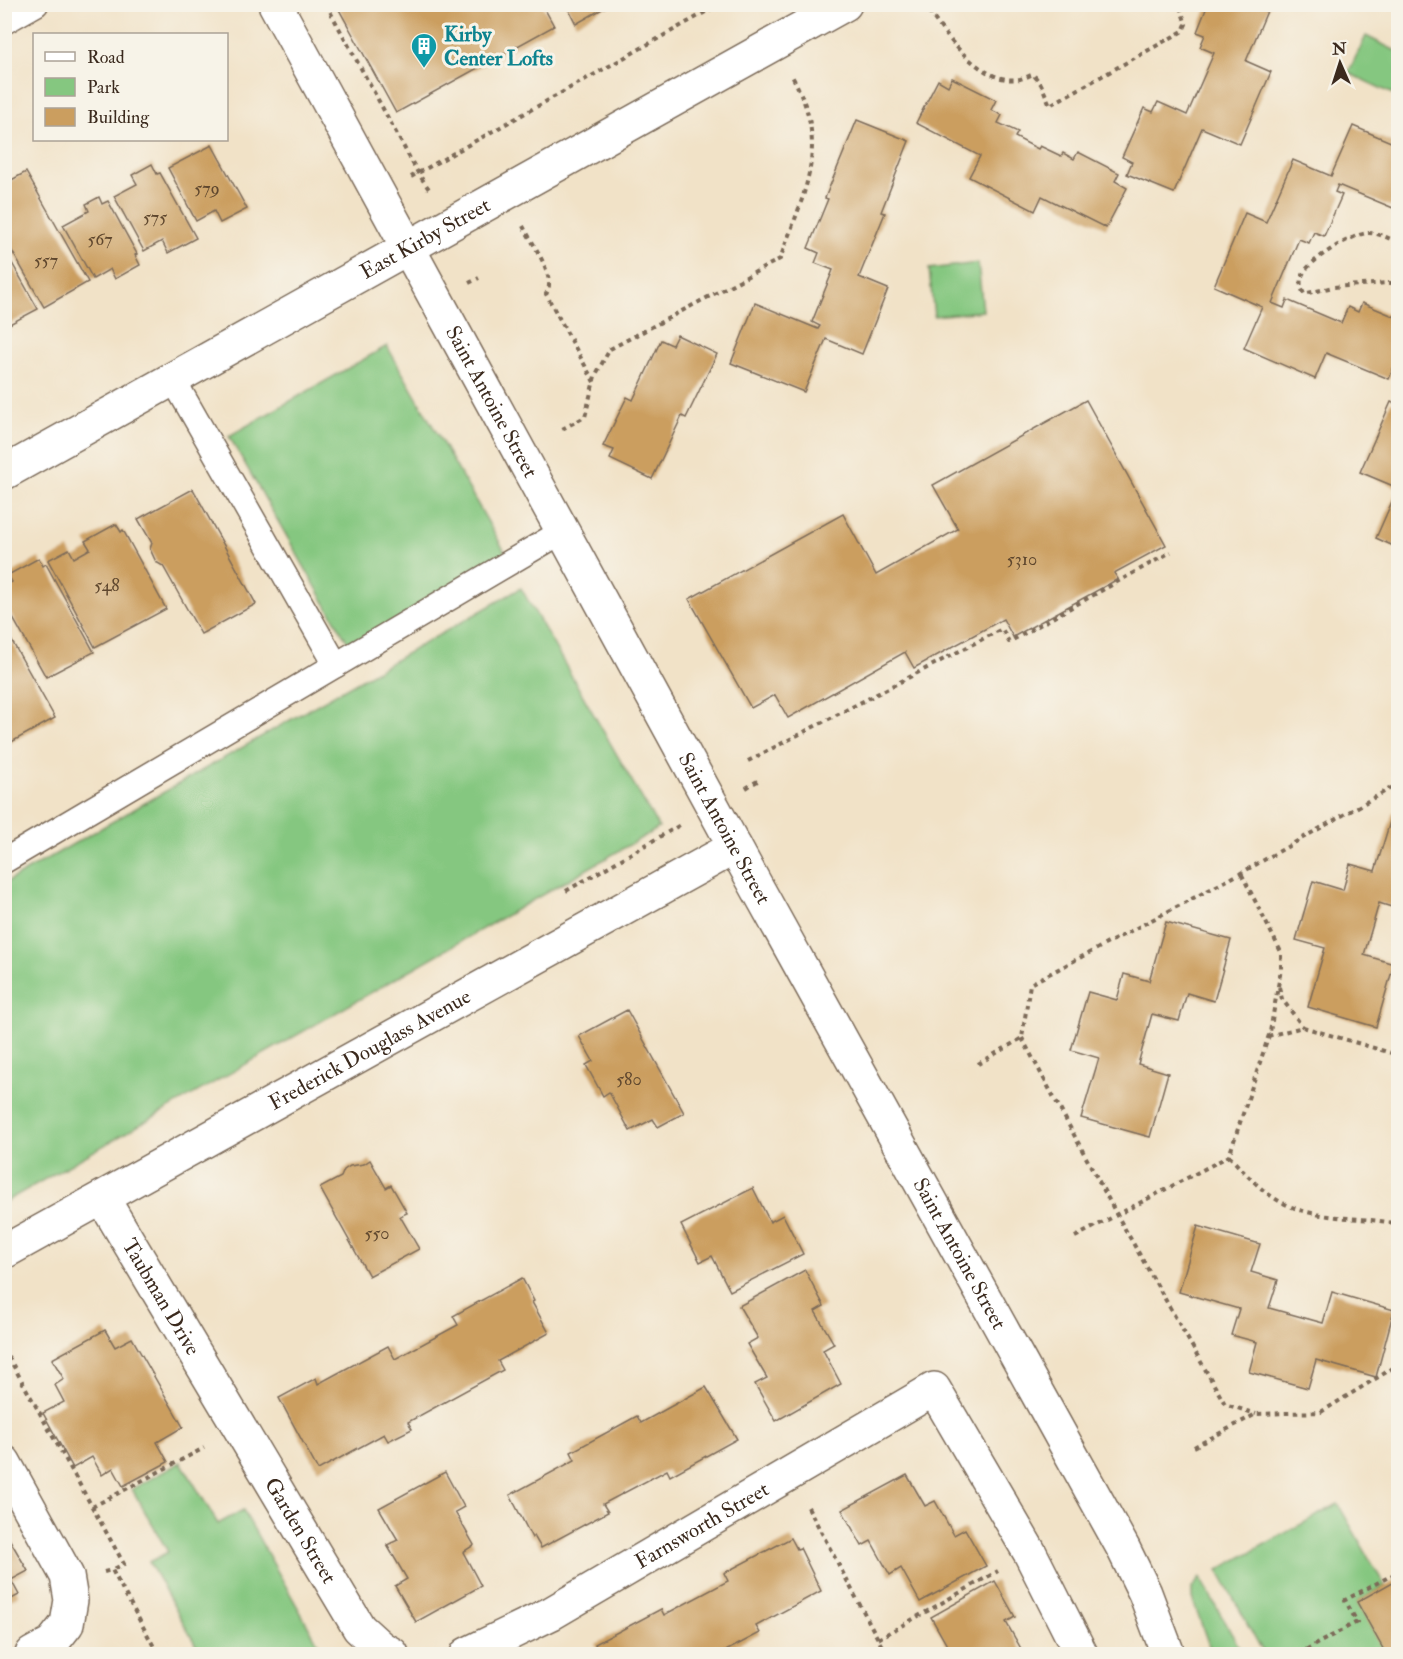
<svg xmlns="http://www.w3.org/2000/svg" width="1403" height="1659" font-family="'IM FELL Double Pica',serif">
<rect width="100%" height="100%" fill="#f7f3e8"/>
<filter id="ink" filterUnits="userSpaceOnUse"><feTurbulence type="fractalNoise" baseFrequency=".0167" numOctaves="2"/><feDisplacementMap in="SourceGraphic" scale="12" xChannelSelector="R" yChannelSelector="G"/><feConvolveMatrix kernelMatrix="1 2 1 2 8 2 1 2 1" color-interpolation-filters="sRGB"/></filter>
<filter id="wash" filterUnits="userSpaceOnUse"><feTurbulence type="fractalNoise" baseFrequency=".008" numOctaves="4" result="noise"/><feDisplacementMap in="SourceGraphic" scale="24" xChannelSelector="R" yChannelSelector="G"/><feGaussianBlur stdDeviation="1.35" result="paint"/><feColorMatrix in="noise" values="0 0 0 0 0 0 0 0 0 0 0 0 0 0 0 0 0 1.4 0 .05"/><feComposite in="paint" operator="in"/></filter>
<g filter="url(#wash)">
<rect width="100%" height="100%" fill="#f1e2c7"/>
<g fill="#85c780" stroke="#60784f" stroke-width="1.5">
<path d="M 1366,36 L 1398,52 L 1398,92 L 1397,96 L 1348,73 Z"/>
<path d="M 978,263 L 983,311 L 934,316 L 929,269 Z"/>
<path d="M 387,346 L 508,557 L 351,648 L 229,436 Z"/>
<path d="M 521,588 L 659,828 L 5,1202 L 5,883 Z"/>
<path d="M 181,1462 L 218,1524 L 243,1510 L 324,1654 L 201,1654 L 149,1562 L 168,1552 L 132,1489 Z"/>
<path d="M 1338,1504 L 1385,1586 L 1357,1602 L 1386,1654 L 1264,1654 L 1218,1570 Z"/>
<path d="M 1200,1578 L 1243,1654 L 1212,1654 L 1192,1598 L 1192,1588 Z"/>
</g>
<g id="blocks">
<g fill="#cb9e5f">
<path d="M 336,4 L 444,4 L 449,14 L 465,4 L 542,4 L 554,26 L 396,113 Z"/>
<path d="M 566,4 L 611,4 L 576,24 Z"/>
<path d="M 1208,4 L 1270,4 L 1246,61 L 1271,72 L 1240,144 L 1202,128 L 1174,193 L 1127,174 L 1132,162 L 1122,157 L 1144,108 L 1153,112 L 1158,102 L 1187,115 L 1214,53 L 1200,47 L 1205,35 L 1197,32 Z"/>
<path d="M 952,78 L 996,100 L 991,110 L 1002,115 L 998,123 L 1018,132 L 1015,137 L 1038,149 L 1040,146 L 1061,156 L 1063,153 L 1074,159 L 1078,152 L 1119,173 L 1115,181 L 1127,188 L 1106,228 L 1042,196 L 1035,211 L 969,177 L 980,156 L 916,123 L 938,80 L 948,86 Z"/>
<path d="M 857,120 L 909,141 L 881,212 L 885,213 L 859,277 L 888,289 L 862,354 L 826,339 L 804,392 L 731,363 L 755,303 L 818,329 L 820,326 L 812,322 L 833,270 L 815,263 L 819,253 L 808,248 L 828,199 L 825,198 Z"/>
<path d="M 1353,126 L 1398,145 L 1398,210 L 1338,185 L 1335,192 L 1342,195 L 1324,236 L 1314,232 L 1309,243 L 1299,239 L 1272,303 L 1284,308 L 1287,300 L 1341,323 L 1348,307 L 1358,312 L 1362,303 L 1398,318 L 1398,356 L 1389,379 L 1326,353 L 1315,379 L 1244,348 L 1262,307 L 1214,286 L 1245,213 L 1266,222 L 1293,160 L 1331,176 Z"/>
<path d="M 212,145 L 247,209 L 220,223 L 214,211 L 196,221 L 168,168 Z"/>
<path d="M 152,164 L 157,174 L 160,173 L 196,238 L 168,253 L 162,241 L 144,251 L 114,196 L 137,184 L 132,175 Z"/>
<path d="M 26,172 L 88,282 L 44,307 L 4,237 L 4,184 Z"/>
<path d="M 99,197 L 102,204 L 108,201 L 137,254 L 135,255 L 140,265 L 115,279 L 110,269 L 93,279 L 63,225 L 89,211 L 86,204 Z"/>
<path d="M 4,249 L 38,309 L 4,327 Z"/>
<path d="M 677,335 L 717,354 L 686,418 L 682,416 L 652,479 L 610,459 L 614,450 L 603,446 L 627,397 L 633,400 L 661,340 L 672,345 Z"/>
<path d="M 1086,400 L 1166,545 L 1114,573 L 1118,579 L 1013,637 L 1003,619 L 914,668 L 905,652 L 788,718 L 775,695 L 751,708 L 689,599 L 843,514 L 876,575 L 958,529 L 933,485 Z"/>
<path d="M 1391,402 L 1398,405 L 1398,548 L 1376,538 L 1398,488 L 1360,472 Z"/>
<path d="M 193,489 L 256,604 L 201,634 L 163,566 L 156,562 L 150,549 L 152,543 L 138,519 Z"/>
<path d="M 116,524 L 121,532 L 123,530 L 166,609 L 95,647 L 48,560 L 69,549 L 74,558 L 90,549 L 85,541 Z"/>
<path d="M 39,558 L 43,566 L 46,564 L 94,652 L 46,677 L 4,602 L 4,586 L 12,582 L 8,575 Z"/>
<path d="M 4,627 L 55,718 L 6,745 L 4,742 Z"/>
<path d="M 1393,812 L 1398,814 L 1398,909 L 1379,903 L 1364,955 L 1394,964 L 1376,1027 L 1308,1007 L 1325,948 L 1296,940 L 1313,881 L 1343,890 L 1350,864 L 1375,871 Z"/>
<path d="M 1166,922 L 1231,940 L 1214,1001 L 1187,993 L 1179,1021 L 1152,1014 L 1138,1064 L 1168,1073 L 1150,1137 L 1081,1118 L 1099,1058 L 1071,1050 L 1088,992 L 1117,1000 L 1124,974 L 1149,981 Z"/>
<path d="M 627,1010 L 684,1113 L 658,1127 L 653,1119 L 630,1131 L 609,1092 L 603,1096 L 586,1065 L 593,1061 L 579,1036 Z"/>
<path d="M 370,1160 L 386,1188 L 391,1185 L 407,1213 L 400,1216 L 419,1249 L 369,1276 L 320,1188 L 341,1177 L 344,1170 L 350,1166 L 364,1164 Z"/>
<path d="M 753,1188 L 770,1222 L 783,1215 L 803,1254 L 730,1291 L 712,1256 L 700,1262 L 681,1225 Z"/>
<path d="M 1198,1226 L 1260,1244 L 1251,1272 L 1278,1280 L 1269,1308 L 1323,1323 L 1332,1292 L 1394,1310 L 1376,1377 L 1316,1360 L 1308,1388 L 1249,1372 L 1257,1342 L 1231,1335 L 1239,1309 L 1179,1292 Z"/>
<path d="M 805,1270 L 824,1306 L 815,1311 L 834,1344 L 823,1350 L 841,1384 L 776,1421 L 755,1384 L 767,1378 L 747,1344 L 758,1338 L 739,1306 Z"/>
<path d="M 522,1278 L 534,1301 L 532,1302 L 549,1333 L 498,1361 L 503,1370 L 408,1422 L 412,1429 L 388,1441 L 384,1434 L 318,1470 L 279,1398 L 316,1378 L 318,1384 L 388,1346 L 395,1359 L 458,1325 L 453,1316 Z"/>
<path d="M 105,1330 L 115,1347 L 132,1338 L 183,1427 L 157,1442 L 168,1462 L 123,1486 L 113,1468 L 102,1475 L 92,1457 L 73,1468 L 43,1413 L 64,1402 L 55,1385 L 64,1379 L 52,1359 Z"/>
<path d="M 706,1387 L 737,1439 L 670,1476 L 667,1470 L 603,1504 L 608,1512 L 541,1548 L 534,1536 L 532,1538 L 510,1495 L 575,1460 L 571,1452 L 637,1416 L 641,1423 Z"/>
<path d="M 445,1472 L 464,1507 L 455,1512 L 474,1545 L 463,1552 L 481,1586 L 416,1622 L 395,1586 L 407,1579 L 387,1545 L 398,1540 L 379,1508 Z"/>
<path d="M 907,1475 L 925,1506 L 935,1501 L 954,1535 L 965,1529 L 986,1566 L 920,1602 L 901,1568 L 890,1575 L 871,1541 L 862,1546 L 842,1510 Z"/>
<path d="M 4,1530 L 28,1571 L 11,1580 L 19,1595 L 4,1603 Z"/>
<path d="M 791,1538 L 797,1549 L 800,1548 L 821,1591 L 756,1626 L 760,1633 L 720,1654 L 600,1654 L 595,1644 L 661,1609 L 664,1615 L 728,1581 L 724,1573 Z"/>
<path d="M 1398,1579 L 1398,1654 L 1386,1654 L 1357,1602 Z"/>
<path d="M 995,1581 L 1015,1617 L 1006,1622 L 1024,1654 L 940,1654 L 949,1649 L 931,1617 Z"/>
</g>
</g>
</g>
<g filter="url(#ink)">
<use href="#blocks" fill-opacity="0" stroke="#7b6a59" stroke-width="1.5"/>
<g fill="none" stroke-linecap="round" stroke-linejoin="round">
<g stroke="#7b6a59" stroke-width="27">
<g id="lane">
<path d="M 4,22 L 36,4"/>
<path d="M 173,379 L 336,665"/>
<path d="M 4,861 L 563,531"/>
</g>
</g>
<g stroke="#7b6a59" stroke-width="36">
<g id="street">
<path id="s1" d="M 275,4 L 754,882 L 1123,1548 L 1145,1593 L 1168,1654"/>
<path id="s2" d="M 4,473 L 845,4"/>
<path id="s3" d="M 103,1199 L 359,1628 L 381,1648 L 392,1654"/>
<path id="s4" d="M 4,1252 L 735,847"/>
<path d="M 4,1462 L 67,1576 L 71,1600 L 67,1624 L 52,1643 L 32,1654"/>
<path id="s5" d="M 467,1654 L 552,1613 L 934,1389 L 1030,1553 L 1081,1654"/>
</g>
</g>
<g stroke="#7b6a59" stroke-width="4" stroke-dasharray="4.5 4.5" stroke-linecap="butt">
<path d="M 326,4 L 418,173 L 431,192"/>
<path d="M 924,4 C 942,32 981,86 1020,79 C 1024,78 1029,76 1033,74 L 1041,84 L 1050,105 L 1183,31 L 1186,24 L 1179,4"/>
<path d="M 411,177 L 720,4"/>
<path d="M 523,226 C 531,241 558,279 546,294 L 594,382"/>
<path d="M 1398,242 C 1390,239 1376,232 1367,233 C 1351,235 1307,261 1302,276 C 1299,282 1301,288 1304,294 L 1333,287 L 1388,283 L 1398,283"/>
<path d="M 469,283 L 479,278"/>
<path d="M 562,429 L 585,417 L 595,376 L 610,349 L 780,259 C 805,190 831,146 792,76"/>
<path d="M 748,761 L 1002,629 L 1009,642 L 1171,552"/>
<path d="M 746,788 L 759,780"/>
<path d="M 566,891 L 680,825"/>
<path d="M 1279,987 L 1282,999 L 1303,1027"/>
<path d="M 1268,1036 L 1303,1027 L 1398,1055"/>
<path d="M 1022,1038 L 1117,1215 L 1225,1404 L 1256,1414"/>
<path d="M 978,1064 L 1022,1038 L 1030,984 L 1241,873 L 1398,784"/>
<path d="M 1229,1156 C 1245,1173 1263,1194 1285,1204 C 1320,1221 1361,1216 1398,1224"/>
<path d="M 1075,1237 L 1229,1156 L 1270,1032 L 1281,969 L 1281,952 L 1241,873"/>
<path d="M 4,1349 L 124,1564 L 112,1570"/>
<path d="M 1194,1447 L 1256,1414 L 1321,1412 L 1398,1365"/>
<path d="M 92,1507 L 204,1448"/>
<path d="M 808,1507 L 886,1654"/>
<path d="M 104,1572 L 112,1570 L 158,1654"/>
<path d="M 878,1639 L 998,1571"/>
<path d="M 1298,1654 L 1357,1622 L 1345,1600 L 1398,1572"/>
</g>
<use href="#lane" stroke="#fff" stroke-width="24"/>
<use href="#street" stroke="#fff" stroke-width="33"/>
</g>
</g>
<defs>
<g id="building-pin" transform="scale(1.35)"><path d="M0 17L-7.5 6A9.5 9.5 0 1 1 7.5 6Z" fill="#0f9aa8" stroke="#f7f3e8"/><path d="M-4-6H4V6H1V3H-1V6H-4ZM-2.5-4.3h1.7v1.8h-1.7ZM.8-4.3h1.7v1.8H.8ZM-2.5-1h1.7V.8h-1.7ZM.8-1h1.7V.8H.8Z" fill="#fff"/></g>
</defs>
<g fill-rule="evenodd">
<use href="#building-pin" x="424" y="46"/>
</g>
<g text-anchor="middle" stroke-width="6" stroke-linejoin="round" paint-order="stroke">
<g font-size="18" fill="#5f472e">
<text x="207" y="194">579</text>
<text x="155" y="223">575</text>
<text x="100" y="245">567</text>
<text x="46" y="266">557</text>
<text x="1022" y="565">5310</text>
<text x="107" y="591">548</text>
<text x="629" y="1085">580</text>
<text x="377" y="1239">550</text>
</g>
<g font-size="21" font-weight="bold" fill="#0d838f" stroke="#f7f3e8" text-anchor="start">
<text x="444" y="41">Kirby<tspan x="444" dy="24">Center Lofts</tspan></text>
</g>
<g font-size="21" fill="#3b2a1e" stroke="#f7f3e8">
<text dy="7" stroke="none"><textPath href="#s2" startOffset="482">East Kirby Street</textPath></text>
<text dy="7" stroke="none"><textPath href="#s1" startOffset="453">Saint Antoine Street</textPath></text>
<text dy="7" stroke="none"><textPath href="#s1" startOffset="939">Saint Antoine Street</textPath></text>
<text dy="7" stroke="none"><textPath href="#s4" startOffset="418">Frederick Douglass Avenue</textPath></text>
<text dy="7" stroke="none"><textPath href="#s1" startOffset="1425">Saint Antoine Street</textPath></text>
<text dy="7" stroke="none"><textPath href="#s3" startOffset="114">Taubman Drive</textPath></text>
<text dy="7" stroke="none"><textPath href="#s5" startOffset="268">Farnsworth Street</textPath></text>
<text dy="7" stroke="none"><textPath href="#s3" startOffset="386">Garden Street</textPath></text>
</g>
</g>
<rect width="1403" height="1659" fill="none" stroke="#f7f3e8" stroke-width="24"/>
<rect x="33" y="33" width="195" height="108" fill="#f7f3e8" stroke="#aca397" stroke-width="1.5"/>
<rect x="45" y="52" width="30" height="9" fill="#ffffff" stroke="#aca397" stroke-width="1.5"/>
<text x="87" y="63" font-size="18" fill="#3b2a1e">Road</text>
<rect x="45" y="78" width="30" height="18" fill="#85c780" stroke="#aca397" stroke-width="1.5"/>
<text x="87" y="93" font-size="18" fill="#3b2a1e">Park</text>
<rect x="45" y="108" width="30" height="18" fill="#cb9e5f" stroke="#aca397" stroke-width="1.5"/>
<text x="87" y="123" font-size="18" fill="#3b2a1e">Building</text>
<g transform="translate(1340 63) rotate(357)" stroke="#f7f3e8" stroke-width="4.5" paint-order="stroke">
<path d="M0-4.5L10 22L0 15L-10 22Z" fill="#3b2a1e"/>
<text y="-9" font-size="16" font-weight="bold" text-anchor="middle" fill="#3b2a1e">N</text>
</g>
</svg>
